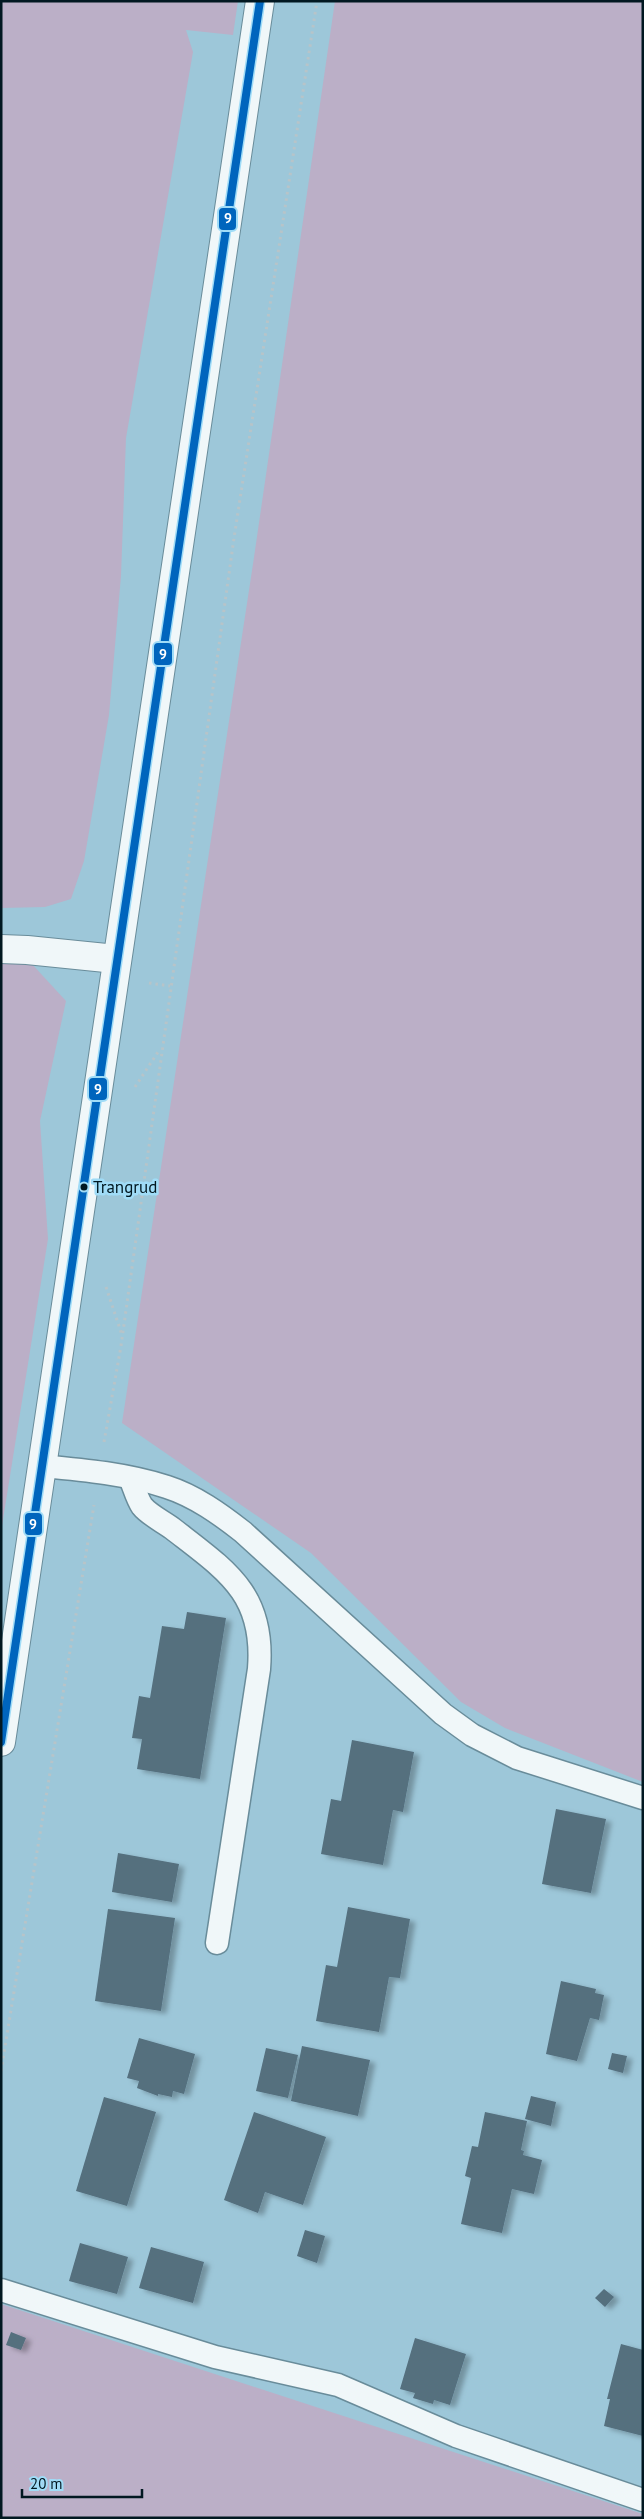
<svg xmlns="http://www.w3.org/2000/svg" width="644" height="2519" font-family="'PT Sans',sans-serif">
<defs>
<filter id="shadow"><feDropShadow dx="5.5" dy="3" stdDeviation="2.5" flood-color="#0004"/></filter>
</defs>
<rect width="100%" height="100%" fill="#9dc7d9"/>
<g fill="#bbafc7">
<path d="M 1,1 L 238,1 L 233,35 L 186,30 L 193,52 L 126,438 L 121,576 L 109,715 L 84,861 L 71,899 L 45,907 L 1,908 Z"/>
<path d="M 335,1 L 643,1 L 643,1782 L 505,1728 L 461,1702 L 311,1553 L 122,1423 L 253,564 Z"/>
<path d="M 1,962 L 31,963 L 66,1001 L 40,1121 L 48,1239 L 1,1532 Z"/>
<path d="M 1,2304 L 643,2514 L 643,2518 L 1,2518 Z"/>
</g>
<g fill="#546f7e" filter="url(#shadow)">
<path d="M 187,1612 L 226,1618 L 200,1779 L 137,1769 L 142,1739 L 132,1738 L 139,1696 L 150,1698 L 162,1626 L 184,1629 Z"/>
<path d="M 352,1740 L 414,1752 L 403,1812 L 393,1810 L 383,1865 L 321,1854 L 331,1799 L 341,1801 Z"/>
<path d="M 556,1809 L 606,1819 L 591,1893 L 542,1884 Z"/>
<path d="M 118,1853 L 179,1864 L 172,1902 L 112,1892 Z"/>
<path d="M 348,1907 L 410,1919 L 400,1978 L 389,1977 L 379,2032 L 316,2021 L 326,1965 L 337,1967 Z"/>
<path d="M 108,1909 L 175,1918 L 161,2011 L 95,2001 Z"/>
<path d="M 561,1981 L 596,1989 L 595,1993 L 604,1995 L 599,2020 L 590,2018 L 577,2061 L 546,2054 Z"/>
<path d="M 139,2038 L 195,2054 L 184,2094 L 173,2091 L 172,2097 L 158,2094 L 158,2096 L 137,2088 L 139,2081 L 127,2078 Z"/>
<path d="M 302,2046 L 370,2060 L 358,2116 L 291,2101 Z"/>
<path d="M 266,2048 L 298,2055 L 288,2098 L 256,2091 Z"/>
<path d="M 612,2053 L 627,2056 L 623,2073 L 608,2069 Z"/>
<path d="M 531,2096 L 556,2102 L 551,2126 L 525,2119 Z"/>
<path d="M 104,2097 L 156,2112 L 127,2206 L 76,2191 Z"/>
<path d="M 254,2112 L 326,2137 L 303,2205 L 265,2192 L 258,2213 L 224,2200 Z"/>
<path d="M 485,2112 L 527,2121 L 521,2150 L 524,2151 L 523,2155 L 542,2160 L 534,2194 L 512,2189 L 502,2233 L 461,2224 L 471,2178 L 465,2176 L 472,2146 L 478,2147 Z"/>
<path d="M 305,2230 L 325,2236 L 317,2263 L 297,2256 Z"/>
<path d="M 80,2243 L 128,2257 L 117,2294 L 69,2281 Z"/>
<path d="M 151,2247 L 204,2262 L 193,2303 L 139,2288 Z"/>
<path d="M 604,2289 L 614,2297 L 605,2307 L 595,2298 Z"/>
<path d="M 11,2332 L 26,2338 L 21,2350 L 6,2345 Z"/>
<path d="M 415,2338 L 466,2354 L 450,2405 L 434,2400 L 433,2404 L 413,2398 L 415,2393 L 400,2389 Z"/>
<path d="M 621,2344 L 643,2350 L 643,2436 L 604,2426 L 610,2399 L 607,2399 Z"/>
</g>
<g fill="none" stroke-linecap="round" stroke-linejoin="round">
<g stroke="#698c9a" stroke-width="25">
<g id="service">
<path d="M 42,1466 C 84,1470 127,1474 167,1487 C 195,1496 220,1514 243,1532 L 443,1714 L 472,1735 L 517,1758 L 643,1798"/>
<path d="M 130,1478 C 134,1487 137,1499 142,1506 C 149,1515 164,1522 173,1529 C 227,1571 265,1594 259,1669 L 217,1943"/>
<path d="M 1,2290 L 215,2357 L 338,2385 L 456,2436 L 643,2500"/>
</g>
</g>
<g stroke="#698c9a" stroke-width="30">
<path id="minor" d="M 1,949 L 27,950 L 116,959"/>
</g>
<g stroke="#698c9a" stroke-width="30">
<path id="primary" d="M 1,1742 L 260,1"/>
</g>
<g stroke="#b7c4c9" stroke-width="3" stroke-dasharray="2.5 4" stroke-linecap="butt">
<path d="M 149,983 L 170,986"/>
<path d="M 135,1087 L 160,1049"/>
<path d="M 106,1287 L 122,1335"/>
<path d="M 104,1442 L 121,1346 L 234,538 L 317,1"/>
<path d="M 1,2071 L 94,1505"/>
</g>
<use href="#service" stroke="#f0f7f9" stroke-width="22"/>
<use href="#minor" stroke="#f0f7f9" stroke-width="28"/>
<use href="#primary" stroke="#f0f7f9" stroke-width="28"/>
<g stroke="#a0dcf7" stroke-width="11">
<path id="bus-1" d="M 1,1742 L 260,1"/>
</g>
<use href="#bus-1" stroke="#0065bd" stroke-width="8"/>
</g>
<circle fill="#011821" stroke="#a0dcf7" stroke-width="2" cx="84" cy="1187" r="4.5"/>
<g text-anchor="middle" stroke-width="5" stroke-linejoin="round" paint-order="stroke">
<g font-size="17" fill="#011821" stroke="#a0dcf7" text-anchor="start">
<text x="93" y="1193">Trangrud</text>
</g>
</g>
<g stroke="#a0dcf7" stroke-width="2">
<rect x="218" y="207" width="19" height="24" rx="5" fill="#0065bd"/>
<rect x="153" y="642" width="20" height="24" rx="5" fill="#0065bd"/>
<rect x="88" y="1077" width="20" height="24" rx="5" fill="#0065bd"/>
<rect x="24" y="1512" width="19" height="24" rx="5" fill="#0065bd"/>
</g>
<g font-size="14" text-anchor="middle" font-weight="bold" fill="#fff">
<text x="228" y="223">9</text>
<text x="163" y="659">9</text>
<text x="98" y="1094">9</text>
<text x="33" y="1529">9</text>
</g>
<rect width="644" height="2519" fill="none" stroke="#011821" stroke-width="5"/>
<path d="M22 2489v8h120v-8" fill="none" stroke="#011821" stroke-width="2.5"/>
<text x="30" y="2489" font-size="15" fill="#011821" stroke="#a0dcf7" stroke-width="4" paint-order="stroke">20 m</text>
</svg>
